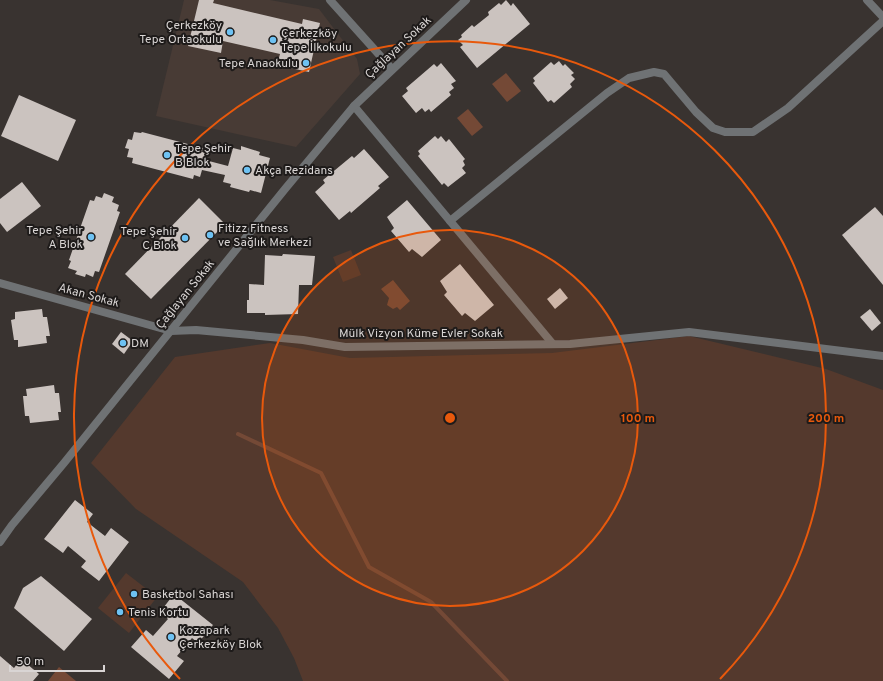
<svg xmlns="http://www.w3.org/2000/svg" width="883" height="681" font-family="Overpass,sans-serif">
<rect width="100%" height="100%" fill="#393330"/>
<path fill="#483b35" d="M 184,0 L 270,0 L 319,9 L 357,59 L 360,74 L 296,147 L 156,116 Z"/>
<g fill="#54392d">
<path d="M 351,250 L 361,275 L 343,282 L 333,257 Z"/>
<path d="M 689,336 L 826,369 L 883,390 L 883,681 L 303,681 L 294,658 L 278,628 L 243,582 L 136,509 L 91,463 L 175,357 L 270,343 L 350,358 L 552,353 Z"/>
<path d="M 126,573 L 157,597 L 129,633 L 98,608 Z"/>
</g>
<g fill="#744936">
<path d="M 506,73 L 521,91 L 507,102 L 492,84 Z"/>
<path d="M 468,109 L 483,127 L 472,136 L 457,118 Z"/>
<path d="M 393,280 L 410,301 L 400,310 L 397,307 L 393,309 L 387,305 L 389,298 L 381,289 Z"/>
<path d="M 59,667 L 76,681 L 48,681 Z"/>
</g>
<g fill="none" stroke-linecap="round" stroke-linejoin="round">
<path stroke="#744936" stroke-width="4" d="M 238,434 L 321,473 L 369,567 L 431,602 L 507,681"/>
</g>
<g fill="#cbc3bf">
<path d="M 199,0 L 214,0 L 213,3 L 302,24 L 303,19 L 320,23 L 309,72 L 277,65 L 280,54 L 223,41 L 221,53 L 188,46 Z"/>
<path d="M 506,0 L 511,6 L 513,3 L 530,24 L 477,68 L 460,47 L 463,45 L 458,40 L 462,37 L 461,35 L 472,25 L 474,27 L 489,15 L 488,12 L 499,3 L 501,5 Z"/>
<path d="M 559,61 L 563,66 L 565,64 L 574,73 L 571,75 L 575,79 L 570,84 L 572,87 L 554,103 L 551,100 L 548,102 L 533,83 L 535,81 L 533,78 L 551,62 L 554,65 Z"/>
<path d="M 441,63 L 456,81 L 451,84 L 454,88 L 449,92 L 451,95 L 431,112 L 429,109 L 425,112 L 422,108 L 416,113 L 402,96 L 408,91 L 406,88 L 434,64 L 437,67 Z"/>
<path d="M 19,95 L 76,120 L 58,161 L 1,136 Z"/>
<path d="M 134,132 L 141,133 L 142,132 L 203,148 L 202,152 L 207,153 L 205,160 L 228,166 L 233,148 L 241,150 L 241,146 L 260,152 L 259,155 L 270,158 L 261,193 L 250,190 L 249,192 L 230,187 L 231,184 L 223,182 L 225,175 L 202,170 L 200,177 L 194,175 L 193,179 L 132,163 L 133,158 L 127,157 L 129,149 L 125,148 L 128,139 L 132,140 Z"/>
<path d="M 435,136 L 438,139 L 441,136 L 446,142 L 449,139 L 465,159 L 463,161 L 465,165 L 462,168 L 466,173 L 448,187 L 444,183 L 442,185 L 418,156 L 420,154 L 418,151 Z"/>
<path d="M 364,149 L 389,177 L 378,186 L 380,188 L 351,213 L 350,211 L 339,220 L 315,192 L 325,183 L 323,180 L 352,156 L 354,158 Z"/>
<path d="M 22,182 L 41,206 L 7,232 L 0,223 L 0,199 Z"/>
<path d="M 104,193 L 114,197 L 112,202 L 119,205 L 117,211 L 120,212 L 99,272 L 95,271 L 93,277 L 86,274 L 85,277 L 75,274 L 77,271 L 68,268 L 71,261 L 69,260 L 90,200 L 94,201 L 96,196 L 102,198 Z"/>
<path d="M 199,198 L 225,224 L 151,299 L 125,274 Z"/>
<path d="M 407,200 L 441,240 L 422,257 L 412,249 L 409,252 L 391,231 L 394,228 L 387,217 Z"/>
<path d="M 875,207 L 883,216 L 883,285 L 842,235 Z"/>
<path d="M 283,254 L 315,256 L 312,285 L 299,285 L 298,314 L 265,315 L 265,313 L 247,313 L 247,300 L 249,300 L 249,284 L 264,285 L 265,255 L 282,256 Z"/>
<path d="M 460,264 L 494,305 L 475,321 L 465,313 L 462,316 L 444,295 L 447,292 L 440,281 Z"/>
<path d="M 560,288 L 568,298 L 555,309 L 547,299 Z"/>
<path d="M 42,309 L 43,317 L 47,317 L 50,336 L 46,336 L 47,343 L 18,347 L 18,340 L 14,340 L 11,320 L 15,319 L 15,312 Z"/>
<path d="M 870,309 L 881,323 L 872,331 L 860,317 Z"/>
<path d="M 121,332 L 133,341 L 124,354 L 112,344 Z"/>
<path d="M 54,385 L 55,393 L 59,393 L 61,412 L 58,412 L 59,420 L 30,423 L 29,416 L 25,416 L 23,396 L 27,396 L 26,389 Z"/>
<path d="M 75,500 L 93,514 L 87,522 L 105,536 L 111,528 L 129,542 L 99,581 L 81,567 L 86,561 L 68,546 L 63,553 L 44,539 Z"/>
<path d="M 41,576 L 92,619 L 64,651 L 14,608 L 23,588 Z"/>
<path d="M 174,594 L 213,625 L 198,643 L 192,638 L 177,656 L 184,661 L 169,679 L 131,647 L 146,630 L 153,636 L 168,619 L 160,612 Z"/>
<path d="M 0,656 L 14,668 L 21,659 L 39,674 L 33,681 L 0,681 Z"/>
</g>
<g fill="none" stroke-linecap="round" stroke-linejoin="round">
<g stroke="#6f7274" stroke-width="8">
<path d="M 330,0 L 392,69"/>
<path d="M 867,0 L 883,17"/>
<path d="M 354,106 L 552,343"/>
<path d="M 450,221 L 607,93 L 629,78 L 654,72 L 664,74 L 696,112 L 713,128 L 725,132 L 753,132 L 788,108 L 883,21"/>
<path d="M 171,331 L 196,330 L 303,340 L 345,347 L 570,344 L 689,332 L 883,356"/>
</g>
<g stroke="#6f7274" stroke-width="8">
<path d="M 0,283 L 171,331"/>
<path d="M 0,542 L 12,525 L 64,463 L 285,189 L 354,106 L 466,0"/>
</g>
</g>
<circle cx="450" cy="418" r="188" fill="#e8590c" fill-opacity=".12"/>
<g fill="none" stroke="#e8590c" stroke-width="2">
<circle cx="450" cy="418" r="188"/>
<path d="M180 679A376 376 0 1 1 720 679"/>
</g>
<g fill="#6ec2f3" stroke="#1e1b1a" stroke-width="1.5">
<circle cx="230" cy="32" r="4"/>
<circle cx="273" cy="40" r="4"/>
<circle cx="306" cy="63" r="4"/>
<circle cx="167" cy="155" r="4"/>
<circle cx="247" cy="170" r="4"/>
<circle cx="210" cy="235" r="4"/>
<circle cx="91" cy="237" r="4"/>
<circle cx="185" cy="238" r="4"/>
<circle cx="123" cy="343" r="4"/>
<circle cx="134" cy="594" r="4"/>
<circle cx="120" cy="612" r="4"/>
<circle cx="171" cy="637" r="4"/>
</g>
<g text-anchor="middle" stroke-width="4" stroke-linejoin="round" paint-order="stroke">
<g font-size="12" fill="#d9d5d4" stroke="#1e1b1a" text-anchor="start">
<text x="222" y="29" text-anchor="end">Çerkezköy<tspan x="222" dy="14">Tepe Ortaokulu</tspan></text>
<text x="281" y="37">Çerkezköy<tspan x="281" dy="14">Tepe İlkokulu</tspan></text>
<text x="298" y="67" text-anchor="end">Tepe Anaokulu</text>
<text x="175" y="152">Tepe Şehir<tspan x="175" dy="14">B Blok</tspan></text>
<text x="255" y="174">Akça Rezidans</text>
<text x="218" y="232">Fitizz Fitness<tspan x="218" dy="14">ve Sağlık Merkezi</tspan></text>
<text x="83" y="234" text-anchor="end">Tepe Şehir<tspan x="83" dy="14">A Blok</tspan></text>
<text x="177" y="235" text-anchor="end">Tepe Şehir<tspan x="177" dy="14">C Blok</tspan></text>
<text x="131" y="347">DM</text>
<text x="142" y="598">Basketbol Sahası</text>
<text x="128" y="616">Tenis Kortu</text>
<text x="179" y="634">Kozapark<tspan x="179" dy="14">Çerkezköy Blok</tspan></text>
</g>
<g font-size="12" fill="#d9d5d4" stroke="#1e1b1a">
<text transform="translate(398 47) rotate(-43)" y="4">Çağlayan Sokak</text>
<text transform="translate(185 294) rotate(-51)" y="4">Çağlayan Sokak</text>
<text transform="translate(89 295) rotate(15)" y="4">Akan Sokak</text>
<text x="421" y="337">Mülk Vizyon Küme Evler Sokak</text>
</g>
</g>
<circle cx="450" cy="418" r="6" fill="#e8590c" stroke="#1e1b1a" stroke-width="2"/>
<g font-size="12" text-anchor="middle" font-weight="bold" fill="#e8590c" stroke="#1e1b1a" stroke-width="4" stroke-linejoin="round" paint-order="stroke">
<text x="638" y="422">100 m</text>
<text x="826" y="422">200 m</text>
</g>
<path d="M10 665v6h94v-6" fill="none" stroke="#d9d5d4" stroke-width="2"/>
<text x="16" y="665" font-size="12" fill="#d9d5d4" stroke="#1e1b1a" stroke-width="3" paint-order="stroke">50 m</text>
</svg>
